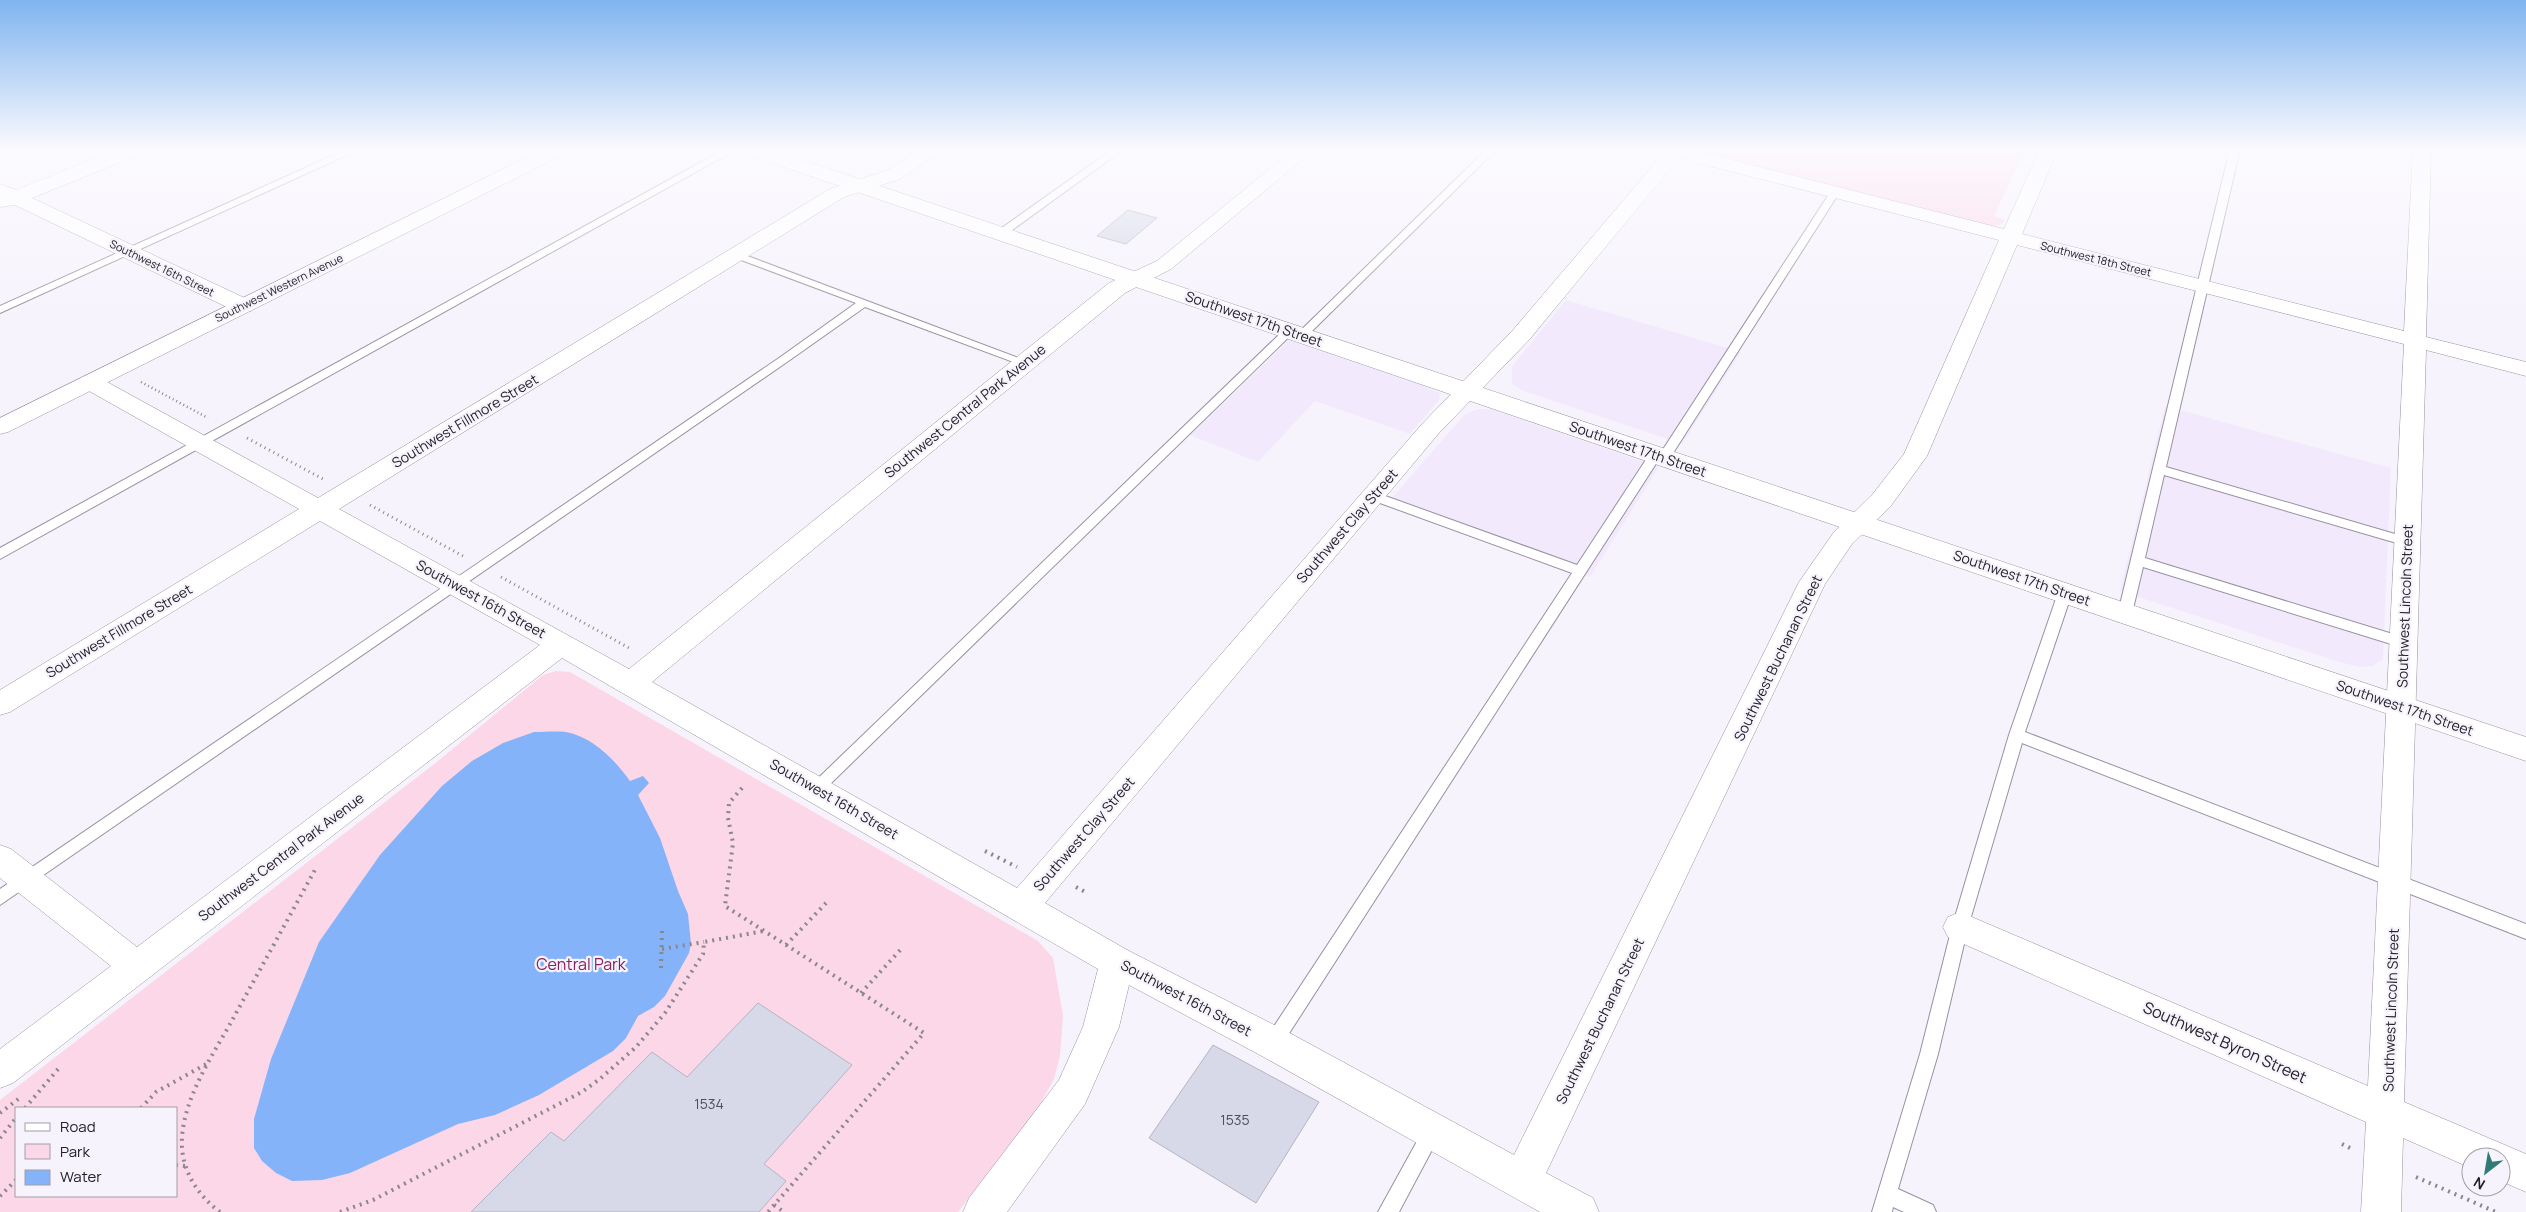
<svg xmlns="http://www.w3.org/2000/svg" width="2526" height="1212" font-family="Manrope,sans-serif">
<rect width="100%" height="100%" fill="#f7f3fd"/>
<g fill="#f2eafc">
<path d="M 1566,300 L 1741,352 L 1682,444 L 1524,391 L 1512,384 L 1512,366 Z"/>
<path d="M 1289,340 L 1424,386 L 1440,393 L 1439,400 L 1410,434 L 1315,401 L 1258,462 L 1190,435 Z"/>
<path d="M 2165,406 L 2391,468 L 2383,659 L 2373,666 L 2359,667 L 2336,661 L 2120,591 Z"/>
<path d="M 1478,409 L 1491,409 L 1659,467 L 1590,577 L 1388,502 L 1465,414 Z"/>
</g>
<g fill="#fcd7e7" fill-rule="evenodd">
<path d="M 1695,149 L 2025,149 L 1994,216 L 2005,220 L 2000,225 L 1990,226 L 1709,155 Z"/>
<path d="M 556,671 L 570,672 L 1038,941 L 1053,958 L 1063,1016 L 1060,1056 L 1054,1079 L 1038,1108 L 958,1212 L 0,1212 L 0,1100 L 438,761 L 543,675 ZM 16,1108 L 176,1108 L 176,1196 L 16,1196 Z"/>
</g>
<path fill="#85b3fa" d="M 534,732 C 544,732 556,731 566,732 C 593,737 615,760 630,781 L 643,776 L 649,783 L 638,795 L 660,838 L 678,891 L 688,914 L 691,944 L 689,953 L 665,996 L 654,1007 L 638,1016 L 626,1038 L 613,1051 L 539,1095 L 495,1115 L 458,1124 L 350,1173 L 322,1180 L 292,1181 L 276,1173 L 262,1161 L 254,1148 L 254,1119 L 271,1059 L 319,942 L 380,855 L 442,786 L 472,761 L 503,743 Z"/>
<g fill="#d7d9e9" stroke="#b3b4c4">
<path d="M 1128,210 L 1157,218 L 1126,244 L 1097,236 Z"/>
<path d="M 758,1003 L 852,1065 L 764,1164 L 786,1181 L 759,1212 L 471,1212 L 551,1132 L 564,1141 L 652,1052 L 687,1077 Z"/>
<path d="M 1213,1045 L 1319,1102 L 1256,1203 L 1149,1138 Z"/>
</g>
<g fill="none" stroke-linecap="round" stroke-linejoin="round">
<g stroke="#9891a0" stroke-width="2">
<g id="lane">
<path d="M 347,149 L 360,149 L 0,313 L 0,306 Z"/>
<path d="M 725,149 L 737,149 L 0,559 L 0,548 Z"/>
<path d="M 1113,149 L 1124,149 L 1004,236 L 996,236 L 996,232 Z"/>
<path d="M 1487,149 L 1497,149 L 1306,337 L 1298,337 L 1298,333 Z"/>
<path d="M 2230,149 L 2240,149 L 2166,467 L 2412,539 L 2414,542 L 2407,546 L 2164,475 L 2145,558 L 2409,639 L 2411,643 L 2409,647 L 2404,648 L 2143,567 L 2132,613 L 2125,618 L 2118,613 Z"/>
<path d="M 1831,191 L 1839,193 L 1668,461 L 1664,462 L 1659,459 L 1279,1049 L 1273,1051 L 1267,1049 L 1264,1043 L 1267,1037 L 1572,573 L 1369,499 L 1367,496 L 1369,493 L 1377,493 L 1577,565 L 1651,452 L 1655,451 L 1660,454 Z"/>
<path d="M 737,252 L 1029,362 L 1023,365 L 1019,364 L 865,307 L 787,362 L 0,905 L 0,889 L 779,358 L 856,303 L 733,257 L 732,255 Z"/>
<path d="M 1289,328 L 1295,331 L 1293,333 L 821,793 L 816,795 L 811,793 L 808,789 L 811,785 L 1285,329 Z"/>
<path d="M 2065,588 L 2072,593 L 2025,732 L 2526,924 L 2526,939 L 2022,743 L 1968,927 L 1938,1054 L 1898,1189 L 1933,1205 L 1936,1212 L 1904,1212 L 1893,1207 L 1892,1212 L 1872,1212 L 1920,1054 L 1952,927 L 2009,735 L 2058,593 Z"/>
<path d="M 1433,1122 L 1440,1125 L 1442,1131 L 1399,1212 L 1378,1212 L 1426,1125 Z"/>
</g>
</g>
<g stroke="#9891a0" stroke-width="1">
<g id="street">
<path d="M 118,149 L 144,149 L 142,153 L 32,198 L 251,301 L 254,306 L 251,311 L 243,312 L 235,311 L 15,205 L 0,207 L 0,184 L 16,190 Z"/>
<path d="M 922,149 L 944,149 L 900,179 L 844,197 L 339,509 L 629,669 L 1109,283 L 1157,261 L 1294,149 L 1315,149 L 1171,269 L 1125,293 L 652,682 L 1017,888 L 1423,423 L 1513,330 L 1663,154 L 1657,149 L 1688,149 L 2004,229 L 2040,149 L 2058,149 L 2022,234 L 2404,331 L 2413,149 L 2431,149 L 2426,337 L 2526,362 L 2526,376 L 2426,350 L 2404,1102 L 2526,1154 L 2526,1192 L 2501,1181 L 2501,1157 L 2471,1157 L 2471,1168 L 2403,1138 L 2401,1212 L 2361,1212 L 2366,1122 L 1948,937 L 1943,927 L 1948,917 L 1960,912 L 2368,1086 L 2404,344 L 2017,245 L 1927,456 L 1890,507 L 1852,544 L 1825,584 L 1546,1173 L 1593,1198 L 1599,1212 L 1540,1212 L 1260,1055 L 1129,985 L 1119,1027 L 1085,1104 L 1007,1212 L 963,1212 L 969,1198 L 1059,1080 L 1083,1027 L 1098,969 L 562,658 L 13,1083 L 0,1088 L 0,1049 L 111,966 L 0,878 L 0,845 L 11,849 L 137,947 L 540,645 L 320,521 L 10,712 L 0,715 L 0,690 L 299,509 L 82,387 L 78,382 L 82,377 L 90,375 L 98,377 L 318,498 L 830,189 L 886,171 ZM 1679,158 L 1999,240 L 1904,454 L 1872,495 L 1834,532 L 1799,582 L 1514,1155 L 1286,1031 L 1129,951 L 1045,903 L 1439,433 L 1529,340 Z"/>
</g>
</g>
<g stroke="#9891a0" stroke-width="1">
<g id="secondary">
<path d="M 544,149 L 568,149 L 566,153 L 8,432 L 0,434 L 0,418 Z"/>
<path d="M 741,149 L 769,149 L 2526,737 L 2526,761 L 743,153 Z"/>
</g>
</g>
<path stroke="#8a868e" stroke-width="2.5" stroke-dasharray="1 3" stroke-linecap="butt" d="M 141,382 L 208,418"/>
<g stroke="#8a868e" stroke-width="3" stroke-dasharray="1 4" stroke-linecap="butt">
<path d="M 247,438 L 323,479"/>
<path d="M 370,505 L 463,556"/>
<path d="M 501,577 L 631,649"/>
</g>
<g stroke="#8a868e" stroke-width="4" stroke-dasharray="2 5" stroke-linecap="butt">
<path d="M 742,788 L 729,803 L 728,818 L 733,843 L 725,906 L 924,1033 L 768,1212"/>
<path d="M 985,851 L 1017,867"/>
<path d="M 1076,887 L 1087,893"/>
<path d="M 786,945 L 826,903"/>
<path d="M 662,949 L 704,942"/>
<path d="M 661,968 L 662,931"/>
<path d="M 861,993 L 902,948"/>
<path d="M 25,1108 L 59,1068"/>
<path d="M 141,1108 L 156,1092 L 210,1062"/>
<path d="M 0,1113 L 21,1097"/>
<path d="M 0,1138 L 16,1118"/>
<path d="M 2342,1144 L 2350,1148"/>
<path d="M 176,1165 L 185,1166"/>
<path d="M 2416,1177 L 2496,1212"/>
<path d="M 0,1196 L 16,1180"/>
<path d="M 774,1205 L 784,1212"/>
<path d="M 220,1212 C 196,1194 180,1168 182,1137 C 185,1094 215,1052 235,1015 C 262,966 289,917 316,868"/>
<path d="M 340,1212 L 373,1200 L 582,1092 L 601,1078 L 636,1047 L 665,1013 L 703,954 L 704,942 L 764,931"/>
</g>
<use href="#lane" fill="#fff" fill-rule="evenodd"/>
<use href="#street" fill="#fff" fill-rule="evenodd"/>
<use href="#secondary" fill="#fff" fill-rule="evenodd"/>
</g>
<linearGradient id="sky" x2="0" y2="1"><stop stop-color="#80b4ef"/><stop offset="0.47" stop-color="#fbfafe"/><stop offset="1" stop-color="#fbfafe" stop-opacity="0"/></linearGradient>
<rect width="2526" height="319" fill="url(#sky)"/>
<g text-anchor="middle" stroke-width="4.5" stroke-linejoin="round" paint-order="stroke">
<g font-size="11" fill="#232026" stroke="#f7f3fd">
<text transform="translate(2096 259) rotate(14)" y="4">Southwest 18th Street</text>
<text transform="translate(162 268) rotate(26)" y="4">Southwest 16th Street</text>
<text transform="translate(279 288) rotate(-26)" y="4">Southwest Western Avenue</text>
</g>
<g font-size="14" fill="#232026" stroke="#f7f3fd">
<text transform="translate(1254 319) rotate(19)" y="5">Southwest 17th Street</text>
<text transform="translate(965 411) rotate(-39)" y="5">Southwest Central Park Avenue</text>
<text transform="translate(465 421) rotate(-31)" y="5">Southwest Fillmore Street</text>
<text transform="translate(1638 449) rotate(19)" y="5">Southwest 17th Street</text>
<text transform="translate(1347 526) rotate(-49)" y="5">Southwest Clay Street</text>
<text transform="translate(2022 578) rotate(19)" y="5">Southwest 17th Street</text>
<text transform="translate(481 599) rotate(29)" y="5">Southwest 16th Street</text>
<text transform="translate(2405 606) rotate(-88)" y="5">Southwest Lincoln Street</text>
<text transform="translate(119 631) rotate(-31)" y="5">Southwest Fillmore Street</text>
<text transform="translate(1778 658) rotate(-64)" y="5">Southwest Buchanan Street</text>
<text transform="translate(2405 708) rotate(19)" y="5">Southwest 17th Street</text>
<text transform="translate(834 799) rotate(30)" y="5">Southwest 16th Street</text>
<text transform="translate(1084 834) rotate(-49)" y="5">Southwest Clay Street</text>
<text transform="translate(281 857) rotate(-37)" y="5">Southwest Central Park Avenue</text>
<text transform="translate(1186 998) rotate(28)" y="5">Southwest 16th Street</text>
<text transform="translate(2391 1010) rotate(-88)" y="5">Southwest Lincoln Street</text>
<text transform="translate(1600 1021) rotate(-64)" y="5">Southwest Buchanan Street</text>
</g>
<g font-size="14" fill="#504e57">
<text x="709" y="1109">1534</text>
<text x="1235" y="1125">1535</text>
</g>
<g font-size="16" fill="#862259" stroke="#f7f3fd">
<text x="581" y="970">Central Park</text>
</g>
<g font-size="16" fill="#232026" stroke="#f7f3fd">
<text transform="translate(2225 1042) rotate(24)" y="6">Southwest Byron Street</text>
</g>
</g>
<rect x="15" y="1107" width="162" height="90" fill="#f7f3fd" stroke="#a29fa7"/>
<rect x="25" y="1123" width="25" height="8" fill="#ffffff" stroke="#a29fa7"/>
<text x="60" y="1132" font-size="15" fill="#232026">Road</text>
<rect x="25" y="1144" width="25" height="15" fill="#fcd7e7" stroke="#a29fa7"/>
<text x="60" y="1157" font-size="15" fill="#232026">Park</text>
<rect x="25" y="1170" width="25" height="15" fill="#85b3fa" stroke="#a29fa7"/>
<text x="60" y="1182" font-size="15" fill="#232026">Water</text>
<g transform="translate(2486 1172) rotate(211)"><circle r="24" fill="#f7f3fd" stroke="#a29fa7"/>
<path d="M0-4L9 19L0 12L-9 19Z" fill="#317a75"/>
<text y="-8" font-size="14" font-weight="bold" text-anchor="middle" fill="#232026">N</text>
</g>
</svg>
